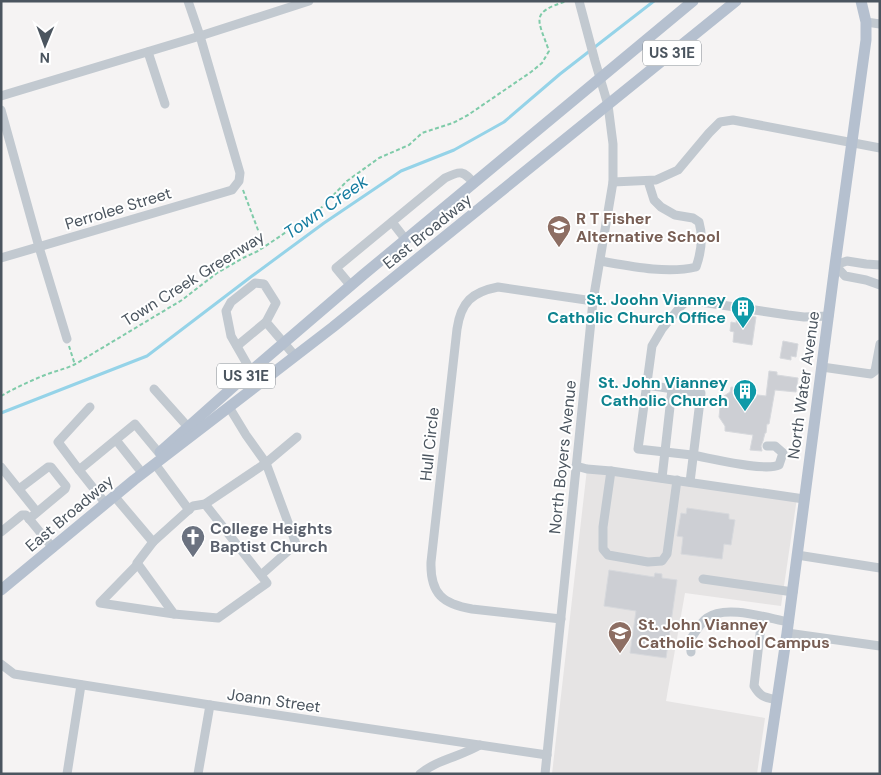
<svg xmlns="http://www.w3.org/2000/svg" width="881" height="775" font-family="'DM Sans',sans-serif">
<rect width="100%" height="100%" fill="#f5f3f3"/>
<path fill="#e6e4e4" d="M 587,469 L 797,498 L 781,606 L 685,593 L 666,701 L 765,718 L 757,774 L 552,774 Z"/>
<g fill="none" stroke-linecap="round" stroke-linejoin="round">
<path stroke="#95d3e8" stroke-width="3" d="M 1,413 L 147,356 L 252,276 L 324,223 L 401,171 L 454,150 L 504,122 L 560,74 L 654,1"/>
</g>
<g fill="#cdcfd4" stroke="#d7d9dd">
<path d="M 737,314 L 756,317 L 752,345 L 733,342 L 734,332 L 730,331 L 731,322 L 736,323 Z"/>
<path d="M 783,341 L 798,344 L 796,357 L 791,356 L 791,360 L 780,358 Z"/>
<path d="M 769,371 L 777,372 L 777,375 L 798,378 L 796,392 L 775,390 L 769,424 L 767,424 L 766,433 L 765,433 L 763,441 L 761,446 L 762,451 L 750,450 L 753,435 L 725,431 L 725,426 L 719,417 L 721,398 L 730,392 L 731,387 L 751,390 L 750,394 L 766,396 Z"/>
<path d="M 687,508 L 729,514 L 729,519 L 735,520 L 731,545 L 724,544 L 722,559 L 681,554 L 683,537 L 677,536 L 681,513 L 686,514 Z"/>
<path d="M 609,570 L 654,577 L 655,573 L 662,574 L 662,578 L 677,580 L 666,658 L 630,653 L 636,611 L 604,606 Z"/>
</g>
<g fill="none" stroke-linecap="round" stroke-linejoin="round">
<g stroke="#7fcba9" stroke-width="2" stroke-dasharray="4 2.5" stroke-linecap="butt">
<path d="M 243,190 L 264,246"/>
<path d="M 69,346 L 75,365"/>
<path d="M 1,396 C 15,388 30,381 45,375 C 58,370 71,368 82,360 L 182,300 L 217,273 L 243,258 L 258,251 L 276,239 L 321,208 L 347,181 L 379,158 L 409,145 L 422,133 L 453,123 L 468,115 L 531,72 L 542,63 L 549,51 C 538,19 529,13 567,1"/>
</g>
<g stroke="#c2c9d0" stroke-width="9">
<path d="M 866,22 L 880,24"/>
<path d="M 148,52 L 165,104"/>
<path d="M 1,96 L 200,36 L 309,1"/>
<path d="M 1,110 L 39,247 L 67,339"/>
<path d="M 613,182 L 656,180 L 678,170 L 709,133 L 720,122 L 733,120 L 880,148"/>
<path d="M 392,222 L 406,240"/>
<path d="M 1,258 L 232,190 L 239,181 L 240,173 L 200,36 L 188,1"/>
<path d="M 600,261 C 629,266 667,274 696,267 C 701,253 703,236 699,222 L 693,218 L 675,215 L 661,207 L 654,200 L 648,181"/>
<path d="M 880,265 L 866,264 L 847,261 L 835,265 L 845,276 L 866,280 L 880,285"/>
<path d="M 351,286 L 336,268 L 445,178 C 461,170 463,171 474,183"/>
<path d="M 237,346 L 266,322"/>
<path d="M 822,367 L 871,374 L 875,371 L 880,344"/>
<path d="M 251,371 L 231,336 L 226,311 L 231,302 L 255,283 L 264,284 L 276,303 L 266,322 L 295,356"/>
<path d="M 646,385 L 701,393 L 690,482"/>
<path d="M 154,389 L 188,427"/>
<path d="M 229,407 L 246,435 L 266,463 L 297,437"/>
<path d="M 116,440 L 139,469"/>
<path d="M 767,446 L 775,446 L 783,453 L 779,465 C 765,472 710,458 692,455 C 674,453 656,451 638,449 L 652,346 L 662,329 L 681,306 L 688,300 L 788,315 L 804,317 L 829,316"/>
<path d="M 155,464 L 189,510"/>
<path d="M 576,466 L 587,469 L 611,471 L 804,499"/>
<path d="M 1,467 L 37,512"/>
<path d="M 79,470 L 58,442 L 90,407"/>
<path d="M 611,471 L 603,527 L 603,549 L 608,555 L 648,562 L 662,561 L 667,554 L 677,480"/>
<path d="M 662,478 L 672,389"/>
<path d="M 19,489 L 48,467 L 51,467 L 66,486 L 65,489 L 29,519"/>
<path d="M 115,497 L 153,542 L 193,506 L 205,504 L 266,463 L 296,544 L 261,575"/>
<path d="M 106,504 L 79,470 L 135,424 L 159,453"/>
<path d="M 1,532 L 22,515 L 26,515 L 53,548"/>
<path d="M 153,542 L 137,563 L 174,614 L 218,618 L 267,583 L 205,504"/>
<path d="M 797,555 L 880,568"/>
<path d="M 138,564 L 100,603 L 174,614"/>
<path d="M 703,579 L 793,592"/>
<path d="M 762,617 L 754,686 C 761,698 765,697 777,700"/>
<path d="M 561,619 L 472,609 C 443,604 430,594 431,562 L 457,329 C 461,302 472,292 498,287 L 593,301"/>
<path d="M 787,633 L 880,646"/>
<path d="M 691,652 L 690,640 C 695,633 700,623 707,618 C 726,604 767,618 789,622"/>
<path d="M 1,664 L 14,674 L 210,705 L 547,755"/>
<path d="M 67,774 L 81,685"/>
<path d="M 198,774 L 210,705"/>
<path d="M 420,774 C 438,759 460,757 480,745"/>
<path d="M 545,774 L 593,301 L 613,182 L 613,144 L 608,105 L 595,61 L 579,1"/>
</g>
<g stroke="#b5c0cf" stroke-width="11">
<path d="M 160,452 L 251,371 L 363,275 L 693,1"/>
<path d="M 1,590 L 134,480 L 333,327 L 736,1"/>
<path d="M 766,774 L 787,633 L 835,265 L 866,40 L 866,22 L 861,1"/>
</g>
</g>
<defs>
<g id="school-pin" transform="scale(1.25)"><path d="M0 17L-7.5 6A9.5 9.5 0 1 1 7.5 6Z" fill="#8d6e63" stroke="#fff"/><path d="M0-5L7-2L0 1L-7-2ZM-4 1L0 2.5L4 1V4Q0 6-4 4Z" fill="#fff"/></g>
<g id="building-pin" transform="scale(1.25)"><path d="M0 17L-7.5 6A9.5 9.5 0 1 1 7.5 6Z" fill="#0f9aa8" stroke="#fff"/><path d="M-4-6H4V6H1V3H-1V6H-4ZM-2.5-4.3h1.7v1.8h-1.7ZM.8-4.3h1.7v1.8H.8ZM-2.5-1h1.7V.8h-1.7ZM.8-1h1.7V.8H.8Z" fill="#fff"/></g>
<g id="church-pin" transform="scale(1.25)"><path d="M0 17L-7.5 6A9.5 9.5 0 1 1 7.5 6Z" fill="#6b7280" stroke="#fff"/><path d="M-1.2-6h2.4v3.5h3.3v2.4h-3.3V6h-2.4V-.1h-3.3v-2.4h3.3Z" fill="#fff"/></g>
</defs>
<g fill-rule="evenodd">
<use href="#school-pin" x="559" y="227"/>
<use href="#building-pin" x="743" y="308"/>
<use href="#building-pin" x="745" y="391"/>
<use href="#church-pin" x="193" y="537"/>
<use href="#school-pin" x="620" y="633"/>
</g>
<g text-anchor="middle" stroke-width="4" stroke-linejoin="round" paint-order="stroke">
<g fill="#fff" stroke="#81888f" stroke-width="1">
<rect x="643" y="40.5" width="58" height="25" rx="4"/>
<rect x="217" y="363.5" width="58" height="25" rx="4"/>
</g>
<g font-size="15" font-weight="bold" fill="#4b555f">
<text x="672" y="58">US 31E</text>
<text x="246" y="381">US 31E</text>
</g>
<g font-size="16" fill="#4b555f" stroke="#fff">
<text transform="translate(118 208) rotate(-17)" y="6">Perrolee Street</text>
<text transform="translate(427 231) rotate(-39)" y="6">East Broadway</text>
<text transform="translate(193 278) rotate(-32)" y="6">Town Creek Greenway</text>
<text transform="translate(803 385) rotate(-82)" y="6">North Water Avenue</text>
<text transform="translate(429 444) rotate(-84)" y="6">Hull Circle</text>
<text transform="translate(562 457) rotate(-84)" y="6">North Boyers Avenue</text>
<text transform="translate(69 513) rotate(-40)" y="6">East Broadway</text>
<text transform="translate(274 700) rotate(8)" y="6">Joann Street</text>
</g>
<g font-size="16" font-weight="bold" fill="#785e54" stroke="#fff" text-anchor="start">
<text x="576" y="224">R T Fisher<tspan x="576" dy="18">Alternative School</tspan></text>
<text x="638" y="630">St. John Vianney<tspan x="638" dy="18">Catholic School Campus</tspan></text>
</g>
<g font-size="16" font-weight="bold" fill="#0d838f" stroke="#fff" text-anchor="end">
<text x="726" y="305">St. Joohn Vianney<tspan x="726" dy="18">Catholic Church Office</tspan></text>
<text x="728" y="388">St. John Vianney<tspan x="728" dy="18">Catholic Church</tspan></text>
</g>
<g font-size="16" font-weight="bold" fill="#5b616d" stroke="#fff" text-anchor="start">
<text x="210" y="534">College Heights<tspan x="210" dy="18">Baptist Church</tspan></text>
</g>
<g font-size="18" font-style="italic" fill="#157ca0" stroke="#fff">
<text transform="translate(326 207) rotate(-35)" y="6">Town Creek</text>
</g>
</g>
<rect width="881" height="775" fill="none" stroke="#4b555f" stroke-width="5"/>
<g transform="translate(45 45) rotate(181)" stroke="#ffffff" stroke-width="4" paint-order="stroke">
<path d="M0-4L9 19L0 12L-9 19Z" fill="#4b555f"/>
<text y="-8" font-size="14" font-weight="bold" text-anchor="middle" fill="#4b555f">N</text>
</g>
</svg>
